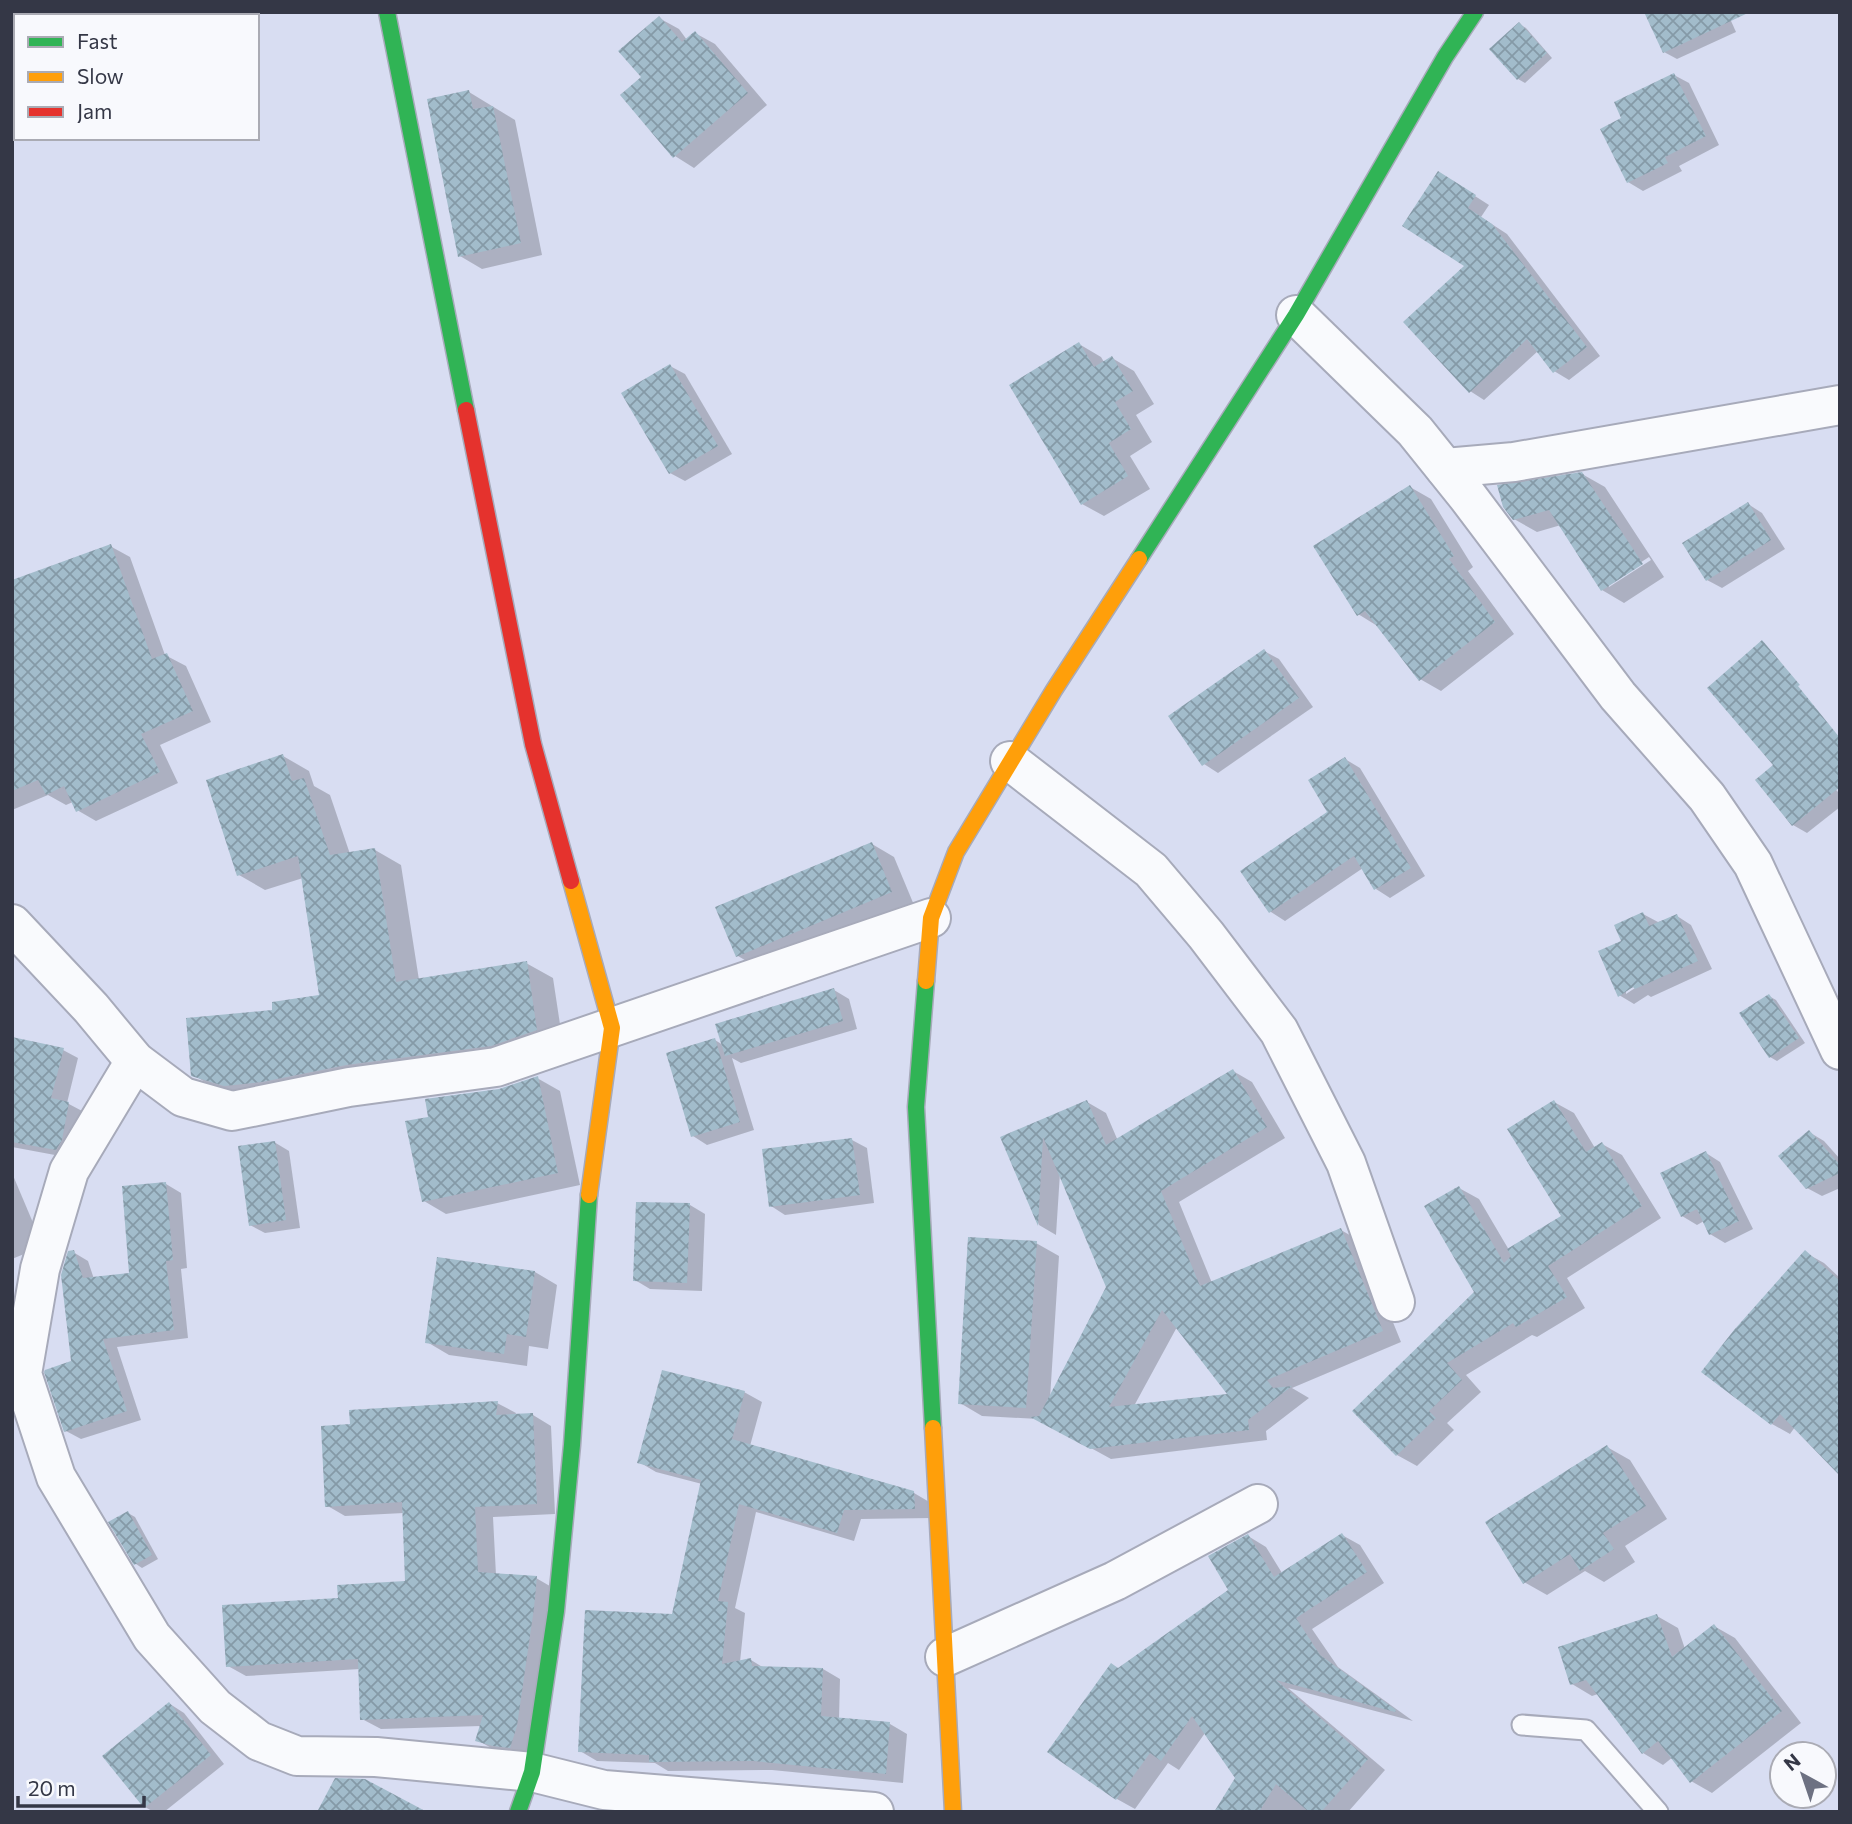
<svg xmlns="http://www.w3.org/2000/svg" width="1852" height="1824" font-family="Commissioner,sans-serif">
<defs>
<pattern id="building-cross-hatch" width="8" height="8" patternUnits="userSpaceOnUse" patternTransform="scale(1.75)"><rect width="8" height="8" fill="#a2bccb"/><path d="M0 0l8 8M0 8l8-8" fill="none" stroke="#859aa7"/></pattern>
</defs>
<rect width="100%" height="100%" fill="#d8ddf2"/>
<g fill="#0003" fill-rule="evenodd">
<path d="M 1727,12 L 1736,32 L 1677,59 L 1664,52 Z"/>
<path d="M 659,18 L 679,29 L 687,40 L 695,33 L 715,44 L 767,105 L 694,168 L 675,156 L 644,77 Z"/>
<path d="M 1519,24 L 1526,28 L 1552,58 L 1525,83 L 1518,79 Z"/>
<path d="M 1674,75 L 1689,83 L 1719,145 L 1679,166 L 1682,171 L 1643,191 L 1628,182 L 1624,119 Z"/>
<path d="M 469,92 L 515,120 L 542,255 L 482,269 L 460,256 Z"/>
<path d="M 1453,182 L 1489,205 L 1481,217 L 1507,234 L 1600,356 L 1569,380 L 1554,371 L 1538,351 L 1484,400 L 1470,391 L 1467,266 Z"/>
<path d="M 1079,344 L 1101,357 L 1104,362 L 1112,358 L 1134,371 L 1154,404 L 1136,415 L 1152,442 L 1130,456 L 1150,489 L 1104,516 L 1082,504 Z"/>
<path d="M 670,366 L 685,374 L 732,454 L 685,481 L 670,473 Z"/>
<path d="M 1582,474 L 1605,487 L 1664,577 L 1624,603 L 1602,590 L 1561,525 L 1537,532 L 1514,519 ZM 1649,557 L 1651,560 L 1609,587 L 1609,583 Z"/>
<path d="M 1410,487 L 1431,499 L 1473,567 L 1468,571 L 1514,634 L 1441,691 L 1420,679 L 1379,627 L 1358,614 Z"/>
<path d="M 1748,504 L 1762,513 L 1785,549 L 1722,588 L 1707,580 Z"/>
<path d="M 110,546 L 130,557 L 165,655 L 186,666 L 211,722 L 160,745 L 178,783 L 96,821 L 77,810 L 73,802 L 66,805 L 48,795 L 12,810 L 12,582 Z"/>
<path d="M 1264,651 L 1279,659 L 1313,707 L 1218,773 L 1204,764 Z"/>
<path d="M 283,756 L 309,771 L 314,786 L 330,795 L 350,854 L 375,850 L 401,865 L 419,980 L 526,963 L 553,978 L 563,1044 L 290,1097 L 219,1090 L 193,1075 L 274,1011 L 321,996 L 303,878 L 265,890 L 239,875 Z"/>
<path d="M 1345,759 L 1360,768 L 1425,876 L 1390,898 L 1376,889 L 1363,868 L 1285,921 L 1271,912 L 1243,872 L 1330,813 Z"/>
<path d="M 1807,760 L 1840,794 L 1840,807 L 1807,833 L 1793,825 Z"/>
<path d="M 872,844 L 894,857 L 914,905 L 760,969 L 738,956 Z"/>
<path d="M 1643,914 L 1658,922 L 1677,916 L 1691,925 L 1712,969 L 1651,997 L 1648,995 L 1634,1004 L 1619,995 L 1623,942 ZM 1641,984 L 1626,994 L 1626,990 Z"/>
<path d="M 834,990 L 849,999 L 857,1029 L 741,1063 L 732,1058 L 754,1130 L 707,1145 L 693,1136 L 715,1040 L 723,1045 Z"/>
<path d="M 1769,996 L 1776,1000 L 1805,1043 L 1777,1061 L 1770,1057 Z"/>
<path d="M 12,1041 L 63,1050 L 78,1058 L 67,1103 L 84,1112 L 71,1158 L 12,1147 Z"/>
<path d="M 1233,1071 L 1252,1082 L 1285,1138 L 1179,1202 L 1212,1283 L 1341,1230 L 1360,1241 L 1401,1342 L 1292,1388 L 1309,1398 L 1266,1431 L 1267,1440 L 1111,1459 L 1038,1419 L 982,1416 L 960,1403 L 1036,1243 L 1059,1256 L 1050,1399 L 1108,1287 L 1060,1173 L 1056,1235 L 1039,1225 L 1002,1138 L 1087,1102 L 1106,1113 L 1118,1141 ZM 1177,1327 L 1230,1395 L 1134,1406 Z"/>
<path d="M 537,1078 L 560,1091 L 580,1185 L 446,1214 L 424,1201 L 430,1119 Z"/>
<path d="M 1554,1102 L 1574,1113 L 1595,1148 L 1602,1144 L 1622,1155 L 1661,1218 L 1567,1278 L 1585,1308 L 1537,1337 L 1532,1335 L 1466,1375 L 1481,1392 L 1447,1423 L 1454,1430 L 1417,1466 L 1397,1455 L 1477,1292 L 1459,1188 L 1479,1199 L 1509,1250 L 1564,1217 Z"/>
<path d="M 1809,1132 L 1824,1141 L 1840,1159 L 1840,1188 L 1822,1196 L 1807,1188 Z"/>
<path d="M 852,1140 L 867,1148 L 874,1203 L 785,1215 L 771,1206 Z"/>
<path d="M 274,1142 L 289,1151 L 300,1228 L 265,1233 L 250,1225 Z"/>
<path d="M 1706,1153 L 1720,1162 L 1753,1229 L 1725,1243 L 1710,1234 L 1704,1221 L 1697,1225 L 1682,1216 Z"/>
<path d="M 12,1173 L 42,1244 L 41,1247 L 12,1259 Z"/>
<path d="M 166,1184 L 181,1193 L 187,1268 L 181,1269 L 188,1338 L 117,1347 L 141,1420 L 81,1439 L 66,1431 L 73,1362 L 73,1252 L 88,1261 L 94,1279 L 131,1274 Z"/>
<path d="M 690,1205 L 705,1214 L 702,1291 L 650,1289 L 635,1280 Z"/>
<path d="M 1806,1253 L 1824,1263 L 1840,1278 L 1840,1474 L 1795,1427 L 1790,1434 L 1772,1424 L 1704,1372 Z"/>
<path d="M 439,1259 L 535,1272 L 557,1285 L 548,1349 L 529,1346 L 527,1366 L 449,1355 L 427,1342 Z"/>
<path d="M 744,1392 L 762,1402 L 750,1446 L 914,1493 L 931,1503 L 932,1518 L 861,1519 L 854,1541 L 756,1512 L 735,1608 L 745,1613 L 740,1662 L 751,1660 L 764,1668 L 823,1669 L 840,1679 L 839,1719 L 890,1724 L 907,1734 L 903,1783 L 772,1770 L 668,1771 L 655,1763 L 597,1761 L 580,1751 L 673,1615 L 702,1484 L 656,1472 L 639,1462 Z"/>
<path d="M 497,1403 L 516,1413 L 515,1416 L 533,1415 L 551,1426 L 555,1514 L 493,1517 L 496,1575 L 536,1578 L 555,1589 L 528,1757 L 495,1750 L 477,1740 L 481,1726 L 381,1729 L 362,1719 L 360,1669 L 246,1676 L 228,1666 L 340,1599 L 406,1583 L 404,1513 L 345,1516 L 326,1505 L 352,1425 Z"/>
<path d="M 1607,1447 L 1630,1460 L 1667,1519 L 1625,1546 L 1635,1562 L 1604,1582 L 1585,1571 L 1547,1595 L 1524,1582 Z"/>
<path d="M 128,1513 L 135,1517 L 158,1559 L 142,1568 L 136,1564 Z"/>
<path d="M 1342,1535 L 1360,1545 L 1384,1583 L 1312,1629 L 1338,1667 L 1413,1721 L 1288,1688 L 1385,1770 L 1348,1812 L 1216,1812 L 1237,1778 L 1205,1733 L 1179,1770 L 1168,1763 L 1135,1809 L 1117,1799 L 1118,1669 L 1230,1590 L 1248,1536 L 1266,1547 L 1282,1573 Z"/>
<path d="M 1657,1616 L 1678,1628 L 1685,1649 L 1714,1626 L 1735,1638 L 1801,1723 L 1712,1793 L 1691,1781 L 1673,1757 L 1663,1765 L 1643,1753 L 1598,1694 L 1592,1696 L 1572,1684 Z"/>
<path d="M 170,1704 L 184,1713 L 224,1764 L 164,1812 L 154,1812 L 145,1807 Z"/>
</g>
<g fill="url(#building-cross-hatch)" fill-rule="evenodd">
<path d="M 1644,12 L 1750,12 L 1663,53 Z"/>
<path d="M 659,16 L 682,42 L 695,31 L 748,93 L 673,158 L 620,95 L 641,77 L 618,51 Z"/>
<path d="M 1519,22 L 1547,53 L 1517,80 L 1489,49 Z"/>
<path d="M 1674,73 L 1706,136 L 1665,157 L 1668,163 L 1627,183 L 1600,129 L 1621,118 L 1614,102 Z"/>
<path d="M 469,90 L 473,109 L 493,106 L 521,243 L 458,257 L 427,99 Z"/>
<path d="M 1438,171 L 1476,195 L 1468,208 L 1492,224 L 1587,347 L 1553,373 L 1527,339 L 1469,393 L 1403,322 L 1464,266 L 1402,226 Z"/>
<path d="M 1079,342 L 1094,367 L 1112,356 L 1133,391 L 1115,402 L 1131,429 L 1109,443 L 1128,476 L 1081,505 L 1009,385 Z"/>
<path d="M 670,364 L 718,446 L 669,474 L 621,393 Z"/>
<path d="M 1582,472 L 1643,564 L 1601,591 L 1549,510 L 1513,520 L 1503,507 L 1497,485 Z"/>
<path d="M 1410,485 L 1454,556 L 1449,559 L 1495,622 L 1419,681 L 1365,611 L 1357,616 L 1313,546 Z"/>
<path d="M 1748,502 L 1771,540 L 1706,581 L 1682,543 Z"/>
<path d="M 111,544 L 152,659 L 167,653 L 193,711 L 141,734 L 160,772 L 76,812 L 64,786 L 46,795 L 38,780 L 12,791 L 12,580 Z"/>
<path d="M 1762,640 L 1800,685 L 1798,686 L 1840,738 L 1840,787 L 1792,826 L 1755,780 L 1773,765 L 1707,688 Z"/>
<path d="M 1264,649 L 1299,698 L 1202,766 L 1168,716 Z"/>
<path d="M 283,754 L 292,781 L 304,778 L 330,855 L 375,848 L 396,982 L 527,961 L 537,1030 L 491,1046 L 346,1065 L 262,1082 L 224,1086 L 191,1076 L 186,1018 L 272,1010 L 272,1002 L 319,995 L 298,856 L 237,876 L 206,780 Z"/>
<path d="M 1345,757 L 1411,868 L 1374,890 L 1354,856 L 1269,913 L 1240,871 L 1327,812 L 1308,780 Z"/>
<path d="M 872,842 L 892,892 L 736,957 L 715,907 Z"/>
<path d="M 1643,912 L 1649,926 L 1677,914 L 1698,961 L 1635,989 L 1633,987 L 1618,997 L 1598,951 L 1621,941 L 1614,925 Z"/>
<path d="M 834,988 L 843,1021 L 725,1056 L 715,1024 Z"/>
<path d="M 1769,994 L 1799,1038 L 1769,1058 L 1739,1013 Z"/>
<path d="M 12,1037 L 64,1048 L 51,1098 L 69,1102 L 62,1140 L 56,1150 L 12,1142 Z"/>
<path d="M 715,1038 L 740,1122 L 691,1137 L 666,1053 Z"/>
<path d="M 1233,1069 L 1267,1127 L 1161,1191 L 1200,1286 L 1341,1228 L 1383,1331 L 1267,1380 L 1273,1388 L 1292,1386 L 1248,1420 L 1249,1430 L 1090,1449 L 1030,1417 L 1039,1416 L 1106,1287 L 1043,1137 L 1038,1226 L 1000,1137 L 1087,1100 L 1106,1145 ZM 1162,1310 L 1227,1394 L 1109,1407 Z"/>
<path d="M 538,1076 L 558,1173 L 422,1202 L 405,1121 L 428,1117 L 425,1099 L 499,1089 Z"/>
<path d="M 1554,1100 L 1586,1152 L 1602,1142 L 1642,1206 L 1548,1266 L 1567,1297 L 1516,1327 L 1513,1323 L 1447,1363 L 1462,1380 L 1429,1411 L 1436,1418 L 1396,1456 L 1352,1411 L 1474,1292 L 1424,1206 L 1459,1186 L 1504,1263 L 1511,1256 L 1507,1249 L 1561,1216 L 1507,1129 Z"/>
<path d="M 1809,1130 L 1840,1165 L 1840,1173 L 1806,1189 L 1778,1156 Z"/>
<path d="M 852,1138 L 860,1195 L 769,1207 L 762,1149 Z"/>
<path d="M 275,1141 L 286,1220 L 249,1226 L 238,1146 Z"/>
<path d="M 1706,1151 L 1739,1221 L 1709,1235 L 1697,1209 L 1681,1217 L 1660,1173 Z"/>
<path d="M 166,1182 L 173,1260 L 166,1261 L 174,1330 L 103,1339 L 127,1411 L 64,1432 L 44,1372 L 45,1370 L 71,1361 L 61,1275 L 68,1251 L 74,1250 L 83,1278 L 129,1273 L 122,1186 Z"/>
<path d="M 636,1202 L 690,1203 L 687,1283 L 633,1281 Z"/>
<path d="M 968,1237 L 1037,1241 L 1026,1408 L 958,1404 Z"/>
<path d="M 1805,1250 L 1840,1281 L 1840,1476 L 1780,1414 L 1771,1425 L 1701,1372 L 1734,1330 Z"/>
<path d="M 437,1257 L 535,1271 L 526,1337 L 507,1334 L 504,1354 L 425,1343 Z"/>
<path d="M 662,1370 L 745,1391 L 732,1439 L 914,1491 L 915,1509 L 844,1510 L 837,1533 L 739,1504 L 718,1601 L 728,1602 L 722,1664 L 751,1658 L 752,1666 L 823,1668 L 821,1716 L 890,1722 L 886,1774 L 753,1761 L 649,1762 L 649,1755 L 578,1752 L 585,1610 L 672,1614 L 701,1480 L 637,1463 Z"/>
<path d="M 498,1401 L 496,1415 L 533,1413 L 537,1504 L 475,1507 L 478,1572 L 537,1576 L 534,1608 L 517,1726 L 510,1748 L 493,1746 L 475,1741 L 483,1715 L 360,1720 L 358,1659 L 226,1667 L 222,1605 L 338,1598 L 337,1585 L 405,1581 L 402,1502 L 325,1507 L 321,1426 L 350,1424 L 349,1410 Z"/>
<path d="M 1607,1445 L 1646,1506 L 1603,1533 L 1614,1549 L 1580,1571 L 1570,1554 L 1523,1584 L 1485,1522 Z"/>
<path d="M 128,1511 L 152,1555 L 134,1565 L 108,1522 Z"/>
<path d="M 1342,1533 L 1367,1572 L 1296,1618 L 1320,1655 L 1396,1710 L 1395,1712 L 1276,1680 L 1368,1759 L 1321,1812 L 1309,1812 L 1276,1784 L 1259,1812 L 1214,1812 L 1235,1778 L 1192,1716 L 1161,1761 L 1150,1753 L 1116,1800 L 1047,1752 L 1111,1663 L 1118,1668 L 1228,1590 L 1208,1556 L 1248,1534 L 1274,1577 Z"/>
<path d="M 1657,1614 L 1672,1657 L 1714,1624 L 1782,1711 L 1690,1783 L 1658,1741 L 1642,1754 L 1586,1680 L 1570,1685 L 1558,1647 Z"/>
<path d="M 169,1702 L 211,1755 L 144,1808 L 102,1756 Z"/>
<path d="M 335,1778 L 365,1779 L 427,1812 L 317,1812 Z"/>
</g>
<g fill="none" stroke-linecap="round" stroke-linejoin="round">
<g stroke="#a7aaba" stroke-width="23">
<path id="lane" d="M 1522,1725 L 1586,1730 L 1658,1812"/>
</g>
<g stroke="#a7aaba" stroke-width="42">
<g id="street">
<path d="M 1296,315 L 1415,431 L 1468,497 L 1618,696 L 1707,797 L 1753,864 L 1840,1050"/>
<path d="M 1445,468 L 1514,462 L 1840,405"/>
<path d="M 1010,761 L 1151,870 L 1206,935 L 1279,1031 L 1346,1163 L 1395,1302"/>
<path d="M 12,924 L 91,1008 L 135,1061 L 183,1097 L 232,1111 L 349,1087 L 496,1067 L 931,918"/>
<path d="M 135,1061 L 69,1171 L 40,1269 L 22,1374 L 56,1477 L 152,1637 L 215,1707 L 259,1741 L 297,1756 L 376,1757 L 532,1772 L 604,1790 L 874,1812"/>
<path d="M 945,1657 L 1115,1581 L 1258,1504"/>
</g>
</g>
<g stroke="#a7aaba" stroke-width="19">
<g id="fast">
<path d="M 387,12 L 466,410"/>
<path d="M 1139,559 L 1296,315 L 1445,57 L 1475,12"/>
<path d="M 926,981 L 916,1107 L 933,1428"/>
<path d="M 518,1812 L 532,1772 L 556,1611 L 572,1445 L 589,1195"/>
</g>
</g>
<g stroke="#a7aaba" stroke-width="19">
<g id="slow">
<path d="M 571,881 L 612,1028 L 589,1195"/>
<path d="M 926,981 L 931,918 L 956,852 L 1054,690 L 1139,559"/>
<path d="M 933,1428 L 953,1812"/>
</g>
</g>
<g stroke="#a7aaba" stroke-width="19">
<path id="jam" d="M 466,410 L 533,744 L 571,881"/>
</g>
<use href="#lane" stroke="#f9fafd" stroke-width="19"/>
<use href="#street" stroke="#f9fafd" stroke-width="38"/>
<use href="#fast" stroke="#30b455" stroke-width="16"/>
<use href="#slow" stroke="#ff9f0a" stroke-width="16"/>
<use href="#jam" stroke="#e5322d" stroke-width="16"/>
</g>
<rect width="1852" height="1824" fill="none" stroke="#343746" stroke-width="28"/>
<rect x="14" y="14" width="245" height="126" fill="#f8f9fd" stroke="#aaabb4" stroke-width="2"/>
<rect x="28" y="37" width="35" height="10" fill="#30b455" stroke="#aaabb4" stroke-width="2"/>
<text x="77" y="49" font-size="21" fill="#343746">Fast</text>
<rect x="28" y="72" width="35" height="10" fill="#ff9f0a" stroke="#aaabb4" stroke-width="2"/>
<text x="77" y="84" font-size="21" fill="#343746">Slow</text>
<rect x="28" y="107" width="35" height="10" fill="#e5322d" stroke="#aaabb4" stroke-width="2"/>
<text x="77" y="119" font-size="21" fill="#343746">Jam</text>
<g transform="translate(1803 1775) rotate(320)"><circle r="33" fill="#f8f9fd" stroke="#aaabb4" stroke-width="2"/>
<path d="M0-5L12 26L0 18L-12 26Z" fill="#6d7182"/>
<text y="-10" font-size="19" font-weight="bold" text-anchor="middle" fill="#343746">N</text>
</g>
<path d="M18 1796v10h126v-10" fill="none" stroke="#343746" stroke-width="3.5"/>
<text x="28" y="1796" font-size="21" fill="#343746" stroke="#f8f9fd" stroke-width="5" paint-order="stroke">20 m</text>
</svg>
